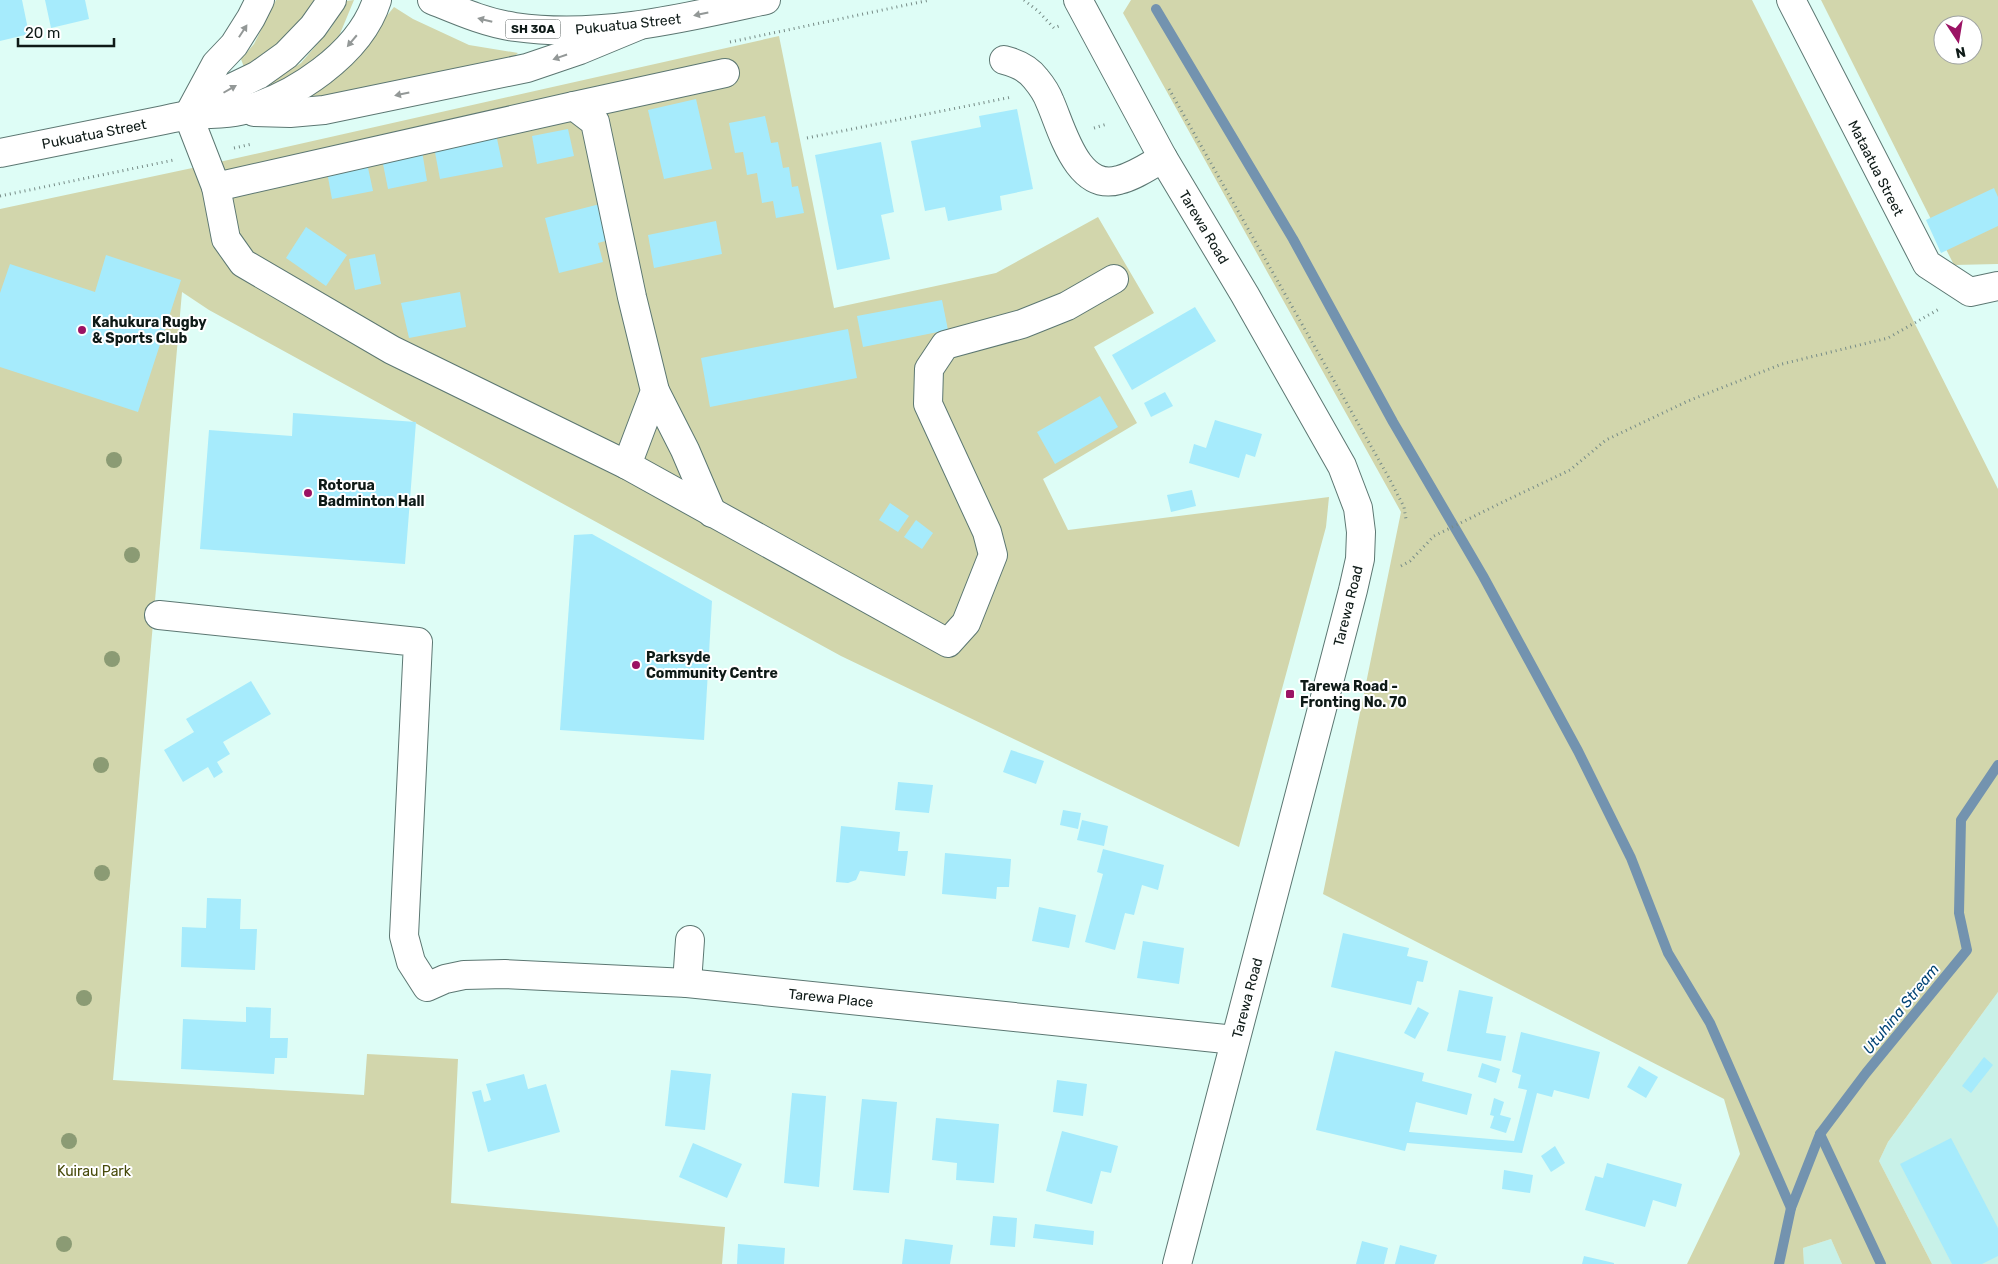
<svg xmlns="http://www.w3.org/2000/svg" width="1998" height="1264" font-family="Rubik,sans-serif">
<rect width="100%" height="100%" fill="#defdf6"/>
<g fill="#c8f1e8">
<path d="M 1998,992 L 1998,1264 L 1932,1264 L 1879,1161 L 1888,1142 Z"/>
<path d="M 1831,1239 L 1842,1264 L 1804,1264 L 1803,1248 Z"/>
</g>
<g fill="#d2d6ac" fill-rule="evenodd">
<path d="M 276,0 L 316,0 C 295,30 274,47 245,70 L 241,59 L 254,44 Z"/>
<path d="M 354,0 L 337,41 L 301,73 L 252,102 L 247,96 L 301,63 L 331,28 L 346,1 Z"/>
<path d="M 1131,0 L 1752,0 L 1998,489 L 1998,992 L 1888,1142 L 1879,1161 L 1932,1264 L 1842,1264 L 1831,1239 L 1803,1248 L 1804,1264 L 1687,1264 L 1740,1154 L 1724,1099 L 1323,894 L 1401,512 L 1123,13 Z"/>
<path d="M 1821,0 L 1998,0 L 1998,264 L 1954,265 ZM 1943,25 L 1973,25 L 1973,55 L 1943,55 Z"/>
<path d="M 394,7 L 413,19 L 469,45 L 518,53 L 512,58 L 312,98 L 313,90 L 351,60 Z"/>
<path d="M 779,36 L 834,308 L 996,273 L 1098,217 L 1154,313 L 1094,347 L 1137,423 L 1043,479 L 1068,530 L 1329,497 L 1326,527 L 1239,847 L 841,656 L 209,310 L 182,292 L 113,1080 L 364,1095 L 367,1054 L 458,1059 L 451,1203 L 725,1227 L 722,1264 L 0,1264 L 0,209 L 197,167 Z"/>
</g>
<g fill="none" stroke-linecap="round" stroke-linejoin="round">
<g stroke="#7393af" stroke-width="10">
<path d="M 1156,9 L 1293,239 L 1393,422 L 1483,576 L 1578,751 L 1631,858 L 1668,953 L 1710,1023 L 1791,1208"/>
<path d="M 1820,1134 L 1881,1264"/>
<path d="M 1779,1264 L 1791,1208 L 1820,1134 L 1866,1073 L 1967,950 L 1959,913 L 1961,820 L 1998,765"/>
</g>
</g>
<g fill="#a6ebfc">
<path d="M 0,0 L 22,0 L 29,34 L 0,41 Z"/>
<path d="M 45,0 L 85,0 L 89,19 L 51,28 Z"/>
<path d="M 696,99 L 712,169 L 664,179 L 648,110 Z"/>
<path d="M 1017,109 L 1033,189 L 1000,196 L 1002,210 L 948,221 L 945,207 L 925,211 L 911,141 L 981,127 L 979,116 Z"/>
<path d="M 765,116 L 771,143 L 778,142 L 783,168 L 789,167 L 792,187 L 798,186 L 804,213 L 776,218 L 773,201 L 762,203 L 757,173 L 747,175 L 743,152 L 735,153 L 729,123 Z"/>
<path d="M 568,129 L 574,156 L 537,164 L 532,136 Z"/>
<path d="M 496,134 L 503,167 L 440,179 L 434,147 Z"/>
<path d="M 881,142 L 894,212 L 881,215 L 890,259 L 837,270 L 815,155 Z"/>
<path d="M 422,151 L 427,181 L 388,189 L 382,159 Z"/>
<path d="M 367,163 L 373,191 L 332,199 L 327,172 Z"/>
<path d="M 1994,188 L 1998,197 L 1998,226 L 1941,253 L 1926,220 Z"/>
<path d="M 600,204 L 609,240 L 598,243 L 603,262 L 559,273 L 545,218 Z"/>
<path d="M 716,221 L 722,254 L 654,268 L 648,235 Z"/>
<path d="M 306,227 L 347,255 L 326,286 L 286,258 Z"/>
<path d="M 375,254 L 381,284 L 355,290 L 349,259 Z"/>
<path d="M 106,255 L 181,280 L 138,412 L 0,367 L 0,293 L 10,264 L 95,292 Z"/>
<path d="M 460,292 L 466,327 L 409,338 L 401,303 Z"/>
<path d="M 942,300 L 948,330 L 863,347 L 857,316 Z"/>
<path d="M 1195,307 L 1216,341 L 1132,390 L 1112,355 Z"/>
<path d="M 848,329 L 857,378 L 710,407 L 701,358 Z"/>
<path d="M 1165,392 L 1173,406 L 1151,417 L 1144,403 Z"/>
<path d="M 1100,396 L 1118,427 L 1055,464 L 1037,432 Z"/>
<path d="M 293,413 L 416,422 L 405,564 L 200,549 L 209,430 L 292,436 Z"/>
<path d="M 1215,420 L 1262,434 L 1255,457 L 1246,454 L 1239,478 L 1189,463 L 1194,444 L 1206,448 Z"/>
<path d="M 1192,490 L 1196,506 L 1171,512 L 1167,495 Z"/>
<path d="M 890,503 L 909,516 L 898,532 L 879,520 Z"/>
<path d="M 916,520 L 933,533 L 922,549 L 904,537 Z"/>
<path d="M 592,534 L 712,601 L 704,740 L 560,730 L 574,535 Z"/>
<path d="M 251,681 L 271,714 L 223,742 L 230,754 L 217,762 L 223,772 L 214,778 L 208,767 L 183,782 L 164,750 L 194,732 L 186,719 Z"/>
<path d="M 1011,750 L 1044,761 L 1036,784 L 1003,772 Z"/>
<path d="M 898,782 L 933,785 L 929,813 L 895,810 Z"/>
<path d="M 1063,810 L 1081,813 L 1078,829 L 1060,825 Z"/>
<path d="M 1082,820 L 1108,826 L 1104,846 L 1077,840 Z"/>
<path d="M 841,826 L 900,832 L 898,851 L 908,851 L 905,876 L 860,871 L 856,880 L 848,883 L 836,882 Z"/>
<path d="M 1103,849 L 1164,865 L 1158,890 L 1142,885 L 1134,915 L 1125,913 L 1115,950 L 1085,942 L 1103,874 L 1097,872 Z"/>
<path d="M 945,853 L 1011,859 L 1009,887 L 997,887 L 996,899 L 942,894 Z"/>
<path d="M 207,898 L 241,899 L 240,929 L 257,929 L 255,970 L 181,967 L 182,927 L 206,928 Z"/>
<path d="M 1039,907 L 1076,915 L 1069,948 L 1032,941 Z"/>
<path d="M 1343,933 L 1409,948 L 1407,956 L 1428,961 L 1423,982 L 1417,981 L 1411,1005 L 1331,987 Z"/>
<path d="M 1143,941 L 1184,948 L 1179,984 L 1137,978 Z"/>
<path d="M 1459,990 L 1493,997 L 1486,1033 L 1506,1036 L 1501,1061 L 1447,1051 Z"/>
<path d="M 246,1007 L 271,1008 L 270,1038 L 288,1038 L 287,1058 L 275,1058 L 274,1074 L 181,1069 L 183,1019 L 246,1022 Z"/>
<path d="M 1418,1007 L 1429,1013 L 1415,1039 L 1404,1033 Z"/>
<path d="M 1521,1032 L 1600,1052 L 1589,1099 L 1554,1090 L 1552,1097 L 1537,1093 L 1522,1153 L 1407,1143 L 1405,1151 L 1316,1130 L 1335,1051 L 1424,1073 L 1422,1081 L 1472,1094 L 1467,1115 L 1416,1102 L 1409,1132 L 1514,1141 L 1527,1090 L 1518,1088 L 1521,1075 L 1512,1072 Z"/>
<path d="M 1984,1057 L 1993,1065 L 1971,1093 L 1962,1086 Z"/>
<path d="M 1482,1063 L 1500,1069 L 1496,1083 L 1478,1077 Z"/>
<path d="M 1639,1066 L 1658,1077 L 1646,1098 L 1627,1087 Z"/>
<path d="M 671,1070 L 711,1074 L 705,1130 L 665,1126 Z"/>
<path d="M 524,1074 L 528,1089 L 546,1084 L 560,1132 L 488,1152 L 472,1092 L 481,1090 L 484,1102 L 491,1100 L 486,1084 Z"/>
<path d="M 1057,1080 L 1087,1084 L 1083,1116 L 1053,1112 Z"/>
<path d="M 792,1093 L 826,1096 L 819,1187 L 784,1183 Z"/>
<path d="M 1494,1098 L 1504,1102 L 1500,1115 L 1511,1118 L 1506,1133 L 1490,1128 L 1494,1116 L 1490,1115 Z"/>
<path d="M 862,1099 L 897,1102 L 889,1193 L 853,1190 Z"/>
<path d="M 936,1118 L 999,1124 L 994,1183 L 956,1180 L 957,1163 L 932,1160 Z"/>
<path d="M 1062,1131 L 1118,1146 L 1111,1173 L 1101,1171 L 1092,1204 L 1046,1191 Z"/>
<path d="M 1951,1138 L 1998,1228 L 1998,1256 L 1982,1264 L 1952,1264 L 1900,1164 Z"/>
<path d="M 693,1143 L 742,1164 L 727,1198 L 679,1177 Z"/>
<path d="M 1555,1146 L 1565,1163 L 1551,1172 L 1541,1156 Z"/>
<path d="M 1607,1163 L 1682,1184 L 1676,1207 L 1653,1200 L 1645,1227 L 1585,1210 L 1595,1176 L 1603,1178 Z"/>
<path d="M 1504,1170 L 1533,1175 L 1530,1193 L 1502,1189 Z"/>
<path d="M 993,1216 L 1017,1218 L 1015,1247 L 990,1245 Z"/>
<path d="M 1035,1224 L 1094,1231 L 1093,1245 L 1033,1238 Z"/>
<path d="M 905,1239 L 953,1245 L 950,1264 L 902,1264 Z"/>
<path d="M 1362,1241 L 1388,1248 L 1384,1264 L 1356,1264 Z"/>
<path d="M 738,1244 L 785,1248 L 784,1264 L 737,1264 Z"/>
<path d="M 1400,1245 L 1437,1255 L 1434,1264 L 1395,1264 Z"/>
<path d="M 1584,1256 L 1614,1263 L 1614,1264 L 1582,1264 Z"/>
</g>
<g fill="none" stroke-linecap="round" stroke-linejoin="round">
<g stroke="#5c7772" stroke-width="30">
<g id="minor">
<path d="M 1078,0 L 1163,158 L 1245,295 L 1342,466 L 1358,508 L 1361,532 L 1360,559 L 1353,590 L 1177,1264"/>
<path d="M 1791,0 L 1927,264 L 1970,292 L 1998,286"/>
<path d="M 1004,60 C 1016,63 1028,68 1036,79 C 1041,85 1047,94 1050,102 C 1062,129 1077,192 1119,180 C 1135,176 1149,166 1163,158"/>
<path d="M 574,106 L 725,73"/>
<path d="M 188,115 L 216,187 L 574,106 L 595,122 L 632,297 L 655,391 L 627,465 L 948,643 L 966,623 L 993,555 L 987,532 L 928,404 L 929,369 L 945,345 L 1022,324 L 1067,306 L 1114,279"/>
<path d="M 216,187 L 226,239 L 243,263 L 392,350 L 627,465"/>
<path d="M 655,391 L 685,450 L 712,513"/>
<path d="M 159,615 L 418,642 L 404,936 L 411,962 L 427,987 L 445,979 L 464,975 L 505,974 L 687,983 L 1235,1040"/>
<path d="M 687,983 L 690,940"/>
</g>
</g>
<g stroke="#5c7772" stroke-width="30">
<g id="major">
<path d="M 432,0 C 459,11 486,23 515,27 C 599,39 684,18 766,0"/>
<path d="M 254,112 L 290,113 L 324,110 L 527,68 L 580,50 L 638,26"/>
<path d="M 191,113 L 231,88 L 258,75 L 286,55 L 313,27 L 332,0"/>
<path d="M 189,114 L 216,64 L 234,45 L 251,18 L 260,0"/>
<path d="M 0,153 C 55,142 110,131 164,120 C 173,118 182,116 191,115 C 207,113 224,115 240,111 C 292,99 360,54 377,0"/>
</g>
</g>
<g stroke="#778c87" stroke-width="3" stroke-dasharray="1 4" stroke-linecap="butt">
<path d="M 1024,0 L 1038,11 L 1054,28 L 1059,26"/>
<path d="M 730,42 L 930,0"/>
<path d="M 1169,89 L 1389,478 L 1404,507 L 1406,519"/>
<path d="M 1094,128 L 1107,124"/>
<path d="M 807,138 L 1012,97"/>
<path d="M 234,148 L 252,144"/>
<path d="M 0,196 L 174,160"/>
<path d="M 1401,566 L 1410,561 L 1434,536 L 1507,500 L 1570,470 L 1606,440 L 1688,401 L 1782,364 L 1888,338 L 1941,308"/>
</g>
<use href="#minor" stroke="#fff" stroke-width="28"/>
<use href="#major" stroke="#fff" stroke-width="28"/>
</g>
<g fill="#8b9b74">
<circle cx="114" cy="460" r="8"/>
<circle cx="132" cy="555" r="8"/>
<circle cx="112" cy="659" r="8"/>
<circle cx="101" cy="765" r="8"/>
<circle cx="102" cy="873" r="8"/>
<circle cx="84" cy="998" r="8"/>
<circle cx="69" cy="1141" r="8"/>
<circle cx="64" cy="1244" r="8"/>
</g>
<defs><path id="oneway-solid" d="M-6-.8H1V-3.2L6.5 0L1 3.2V.8H-6Z" transform="scale(1.25)"/></defs>
<g fill="#939897">
<use href="#oneway-solid" transform="translate(701 14) rotate(168)"/>
<use href="#oneway-solid" transform="translate(485 20) rotate(-166)"/>
<use href="#oneway-solid" transform="translate(243 31) rotate(-57)"/>
<use href="#oneway-solid" transform="translate(352 41) rotate(130)"/>
<use href="#oneway-solid" transform="translate(560 57) rotate(161)"/>
<use href="#oneway-solid" transform="translate(230 89) rotate(-30)"/>
<use href="#oneway-solid" transform="translate(402 94) rotate(168)"/>
</g>
<g fill="#9b1364" stroke="#fff" stroke-width="2">
<circle cx="82" cy="330" r="5"/>
<circle cx="308" cy="493" r="5"/>
<circle cx="636" cy="665" r="5"/>
<rect x="1285" y="689" width="10" height="10" rx="2.5"/>
</g>
<g text-anchor="middle" stroke-width="4" stroke-linejoin="round" paint-order="stroke">
<rect fill="#fff" stroke="#565f5d" stroke-width="1" x="505.5" y="19.5" width="55" height="19" rx="4"/>
<g font-size="12" font-weight="bold" fill="#0e1a17">
<text x="533" y="33">SH 30A</text>
</g>
<g font-size="14" fill="#0e1a17" stroke="#fff">
<text transform="translate(628 24) rotate(-6)" y="5">Pukuatua Street</text>
<text transform="translate(94 134) rotate(-11)" y="5">Pukuatua Street</text>
<text transform="translate(1876 168) rotate(63)" y="5">Mataatua Street</text>
<text transform="translate(1204 227) rotate(59)" y="5">Tarewa Road</text>
<text transform="translate(1348 606) rotate(-76)" y="5">Tarewa Road</text>
<text transform="translate(831 998) rotate(6)" y="5">Tarewa Place</text>
<text transform="translate(1247 998) rotate(-75)" y="5">Tarewa Road</text>
</g>
<g font-size="14" font-weight="bold" fill="#0e1a17" stroke="#fff" text-anchor="start">
<text x="92" y="327">Kahukura Rugby<tspan x="92" dy="16">&amp; Sports Club</tspan></text>
<text x="318" y="490">Rotorua<tspan x="318" dy="16">Badminton Hall</tspan></text>
<text x="646" y="662">Parksyde<tspan x="646" dy="16">Community Centre</tspan></text>
<text x="1300" y="691">Tarewa Road -<tspan x="1300" dy="16">Fronting No. 70</tspan></text>
</g>
<g font-size="14" fill="#474a0a" stroke="#fff">
<text x="94" y="1176">Kuirau Park</text>
</g>
<g font-size="15" font-style="italic" fill="#034576" stroke="#fff">
<text transform="translate(1901 1009) rotate(-51)" y="5">Utuhina Stream</text>
</g>
</g>
<g transform="translate(1958 40) rotate(168)"><circle r="24" fill="#ffffff" stroke="#9fa3a2"/>
<path d="M0-4L9 19L0 12L-9 19Z" fill="#9b1364"/>
<text y="-8" font-size="14" font-weight="bold" text-anchor="middle" fill="#0e1a17">N</text>
</g>
<path d="M18 38v8h96v-8" fill="none" stroke="#0e1a17" stroke-width="2.5"/>
<text x="25" y="38" font-size="15" fill="#0e1a17" stroke="#ffffff" stroke-width="4" paint-order="stroke">20 m</text>
</svg>
